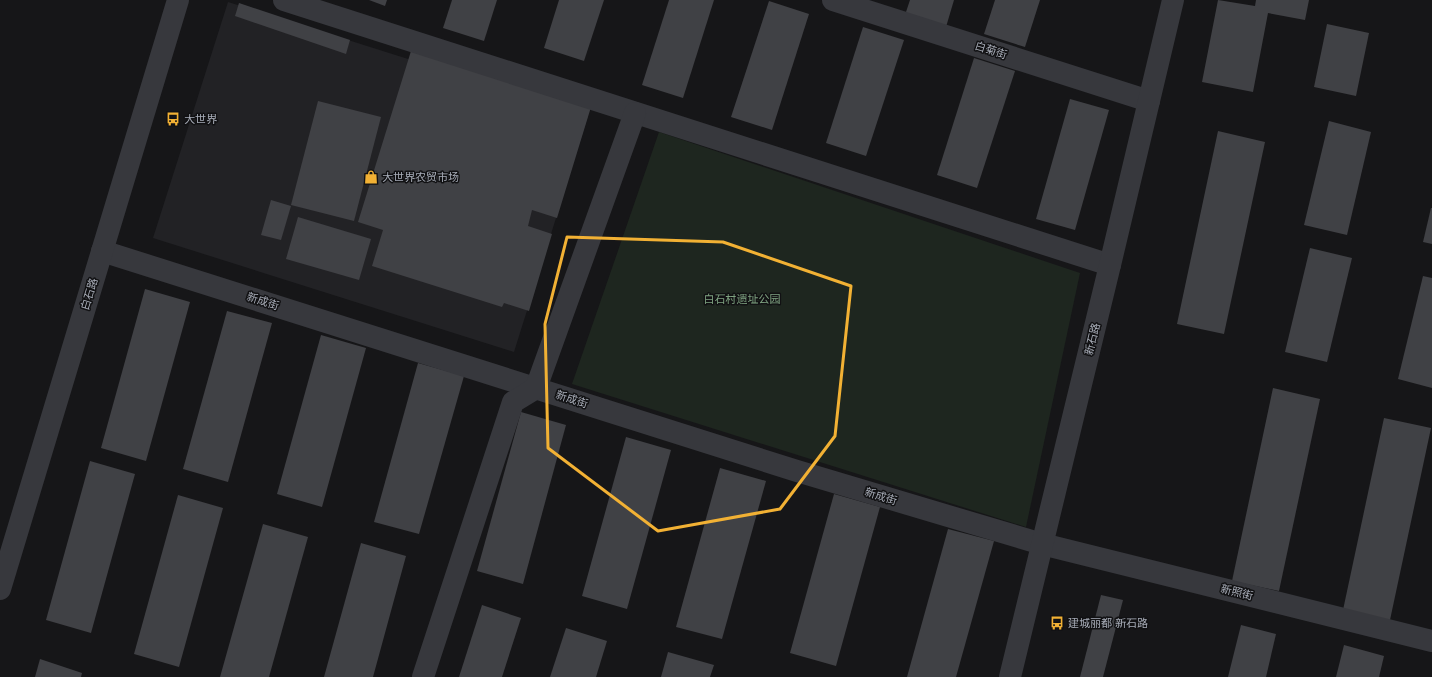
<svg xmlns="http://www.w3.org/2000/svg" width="1432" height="677" font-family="Inter,'Noto Sans SC',sans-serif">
<rect width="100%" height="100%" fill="#161618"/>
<path fill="#222225" d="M 228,2 L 588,116 L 514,352 L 153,238 Z"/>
<path fill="#1e261f" d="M 659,132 L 1080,273 L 1026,527 L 572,384 Z"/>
<g fill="#404145">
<path d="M 369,0 L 387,0 L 385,6 Z"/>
<path d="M 452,0 L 497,0 L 484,41 L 443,28 Z"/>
<path d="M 559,0 L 604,0 L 584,61 L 544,48 Z"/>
<path d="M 669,0 L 714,0 L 683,98 L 642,85 Z"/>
<path d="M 910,0 L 954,0 L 946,27 L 905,15 Z"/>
<path d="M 995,0 L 1040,0 L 1025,47 L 984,34 Z"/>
<path d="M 1218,0 L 1255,6 L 1256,0 L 1309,0 L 1305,20 L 1268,13 L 1253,92 L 1202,82 Z"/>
<path d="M 769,1 L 809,14 L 772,130 L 731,117 Z"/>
<path d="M 239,3 L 350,40 L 346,54 L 235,16 Z"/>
<path d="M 1327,24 L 1369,33 L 1356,96 L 1314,87 Z"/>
<path d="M 863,27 L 904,40 L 866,156 L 826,143 Z"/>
<path d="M 411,51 L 591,107 L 557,218 L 532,210 L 528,226 L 552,234 L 529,311 L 504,303 L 502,307 L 372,266 L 383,230 L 358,222 Z"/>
<path d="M 974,58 L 1015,71 L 977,188 L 937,175 Z"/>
<path d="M 1070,99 L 1109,110 L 1075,230 L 1036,219 Z"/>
<path d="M 318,101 L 381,117 L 354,221 L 291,205 Z"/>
<path d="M 1329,121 L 1371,132 L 1347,235 L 1304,225 Z"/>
<path d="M 1218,131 L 1265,142 L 1224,334 L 1177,324 Z"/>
<path d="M 271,200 L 291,206 L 281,240 L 261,235 Z"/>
<path d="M 1431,208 L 1432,208 L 1432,244 L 1423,242 Z"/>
<path d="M 298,217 L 371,239 L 359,280 L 286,259 Z"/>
<path d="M 1310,248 L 1352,258 L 1327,362 L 1285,352 Z"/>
<path d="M 1423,276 L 1432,278 L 1432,388 L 1398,379 Z"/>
<path d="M 145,289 L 190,302 L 146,461 L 101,448 Z"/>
<path d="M 227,311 L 272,323 L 228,482 L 183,469 Z"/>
<path d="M 321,335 L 366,348 L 322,507 L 277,494 Z"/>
<path d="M 418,363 L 464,376 L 419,534 L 374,522 Z"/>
<path d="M 1273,388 L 1320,399 L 1279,591 L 1232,581 Z"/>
<path d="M 521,412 L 566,425 L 523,584 L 477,571 Z"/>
<path d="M 1384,418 L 1431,428 L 1390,620 L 1343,610 Z"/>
<path d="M 626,437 L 671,450 L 627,609 L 582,596 Z"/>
<path d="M 90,461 L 135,474 L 91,633 L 46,620 Z"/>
<path d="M 720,468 L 766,481 L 722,639 L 676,627 Z"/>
<path d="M 834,494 L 880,507 L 836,666 L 790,653 Z"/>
<path d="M 178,495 L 223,508 L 179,667 L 134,654 Z"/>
<path d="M 263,524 L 308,537 L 269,677 L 220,677 Z"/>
<path d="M 948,529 L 994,541 L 956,677 L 907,677 Z"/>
<path d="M 361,543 L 406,556 L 373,677 L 324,677 Z"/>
<path d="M 1101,595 L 1123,600 L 1103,677 L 1080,677 Z"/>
<path d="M 482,605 L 521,618 L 502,677 L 459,677 Z"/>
<path d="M 1241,625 L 1276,634 L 1266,677 L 1228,677 Z"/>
<path d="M 566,628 L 607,641 L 596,677 L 550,677 Z"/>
<path d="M 1344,645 L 1384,656 L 1379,677 L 1336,677 Z"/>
<path d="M 668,652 L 714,665 L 710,677 L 661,677 Z"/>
<path d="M 40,659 L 82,673 L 81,677 L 35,677 Z"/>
</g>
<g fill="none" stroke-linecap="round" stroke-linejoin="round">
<g stroke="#37383d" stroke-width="22">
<path d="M 284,0 L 1110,265"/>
<path d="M 833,0 L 1149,101"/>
<path d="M 102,251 L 797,471 L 1042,544 L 1432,641"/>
<path d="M 0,589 L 178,0"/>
<path d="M 423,677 L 513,402 L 536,388 L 635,113"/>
<path d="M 1010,677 L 1110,265 L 1173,0"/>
</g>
</g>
<path fill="none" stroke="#f2b134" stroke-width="3" stroke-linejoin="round" d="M 567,237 L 723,242 L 851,286 L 835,436 L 780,509 L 658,531 L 548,448 L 545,324 Z"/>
<defs>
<g id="bus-bare" transform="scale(1.08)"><path d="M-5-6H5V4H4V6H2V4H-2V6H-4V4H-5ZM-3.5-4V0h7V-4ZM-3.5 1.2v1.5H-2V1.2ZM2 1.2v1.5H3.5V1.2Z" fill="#f2b134" stroke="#111113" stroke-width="2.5" paint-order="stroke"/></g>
<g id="shop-bare" transform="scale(1.08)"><path d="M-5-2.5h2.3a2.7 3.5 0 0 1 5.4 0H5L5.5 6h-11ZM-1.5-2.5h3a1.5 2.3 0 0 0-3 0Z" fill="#f2b134" stroke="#111113" stroke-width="2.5" paint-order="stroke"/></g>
</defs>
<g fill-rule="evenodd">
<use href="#bus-bare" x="173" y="119"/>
<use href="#shop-bare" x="371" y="177"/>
<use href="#bus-bare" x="1057" y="623"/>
</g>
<g text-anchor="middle" stroke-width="3" stroke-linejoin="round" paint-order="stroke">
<g font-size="11" fill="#a8adb8" stroke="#111113">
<text transform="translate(991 50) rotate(18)" y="4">白菊街</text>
<text transform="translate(89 294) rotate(-73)" y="4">白石路</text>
<text transform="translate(263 301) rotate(18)" y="4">新成街</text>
<text transform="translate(1092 339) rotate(-76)" y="4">新石路</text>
<text transform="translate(572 399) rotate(18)" y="4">新成街</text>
<text transform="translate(881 496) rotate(17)" y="4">新成街</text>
<text transform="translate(1237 592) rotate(14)" y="4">新照街</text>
</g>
<g font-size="11" fill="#a8adb8" stroke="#111113" text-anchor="start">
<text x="184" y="123">大世界</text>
<text x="382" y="181">大世界农贸市场</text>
<text x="1068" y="627">建城丽都 新石路</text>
</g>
<g font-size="11" fill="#7fa381" stroke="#111113">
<text x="742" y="303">白石村遗址公园</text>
</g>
</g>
</svg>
